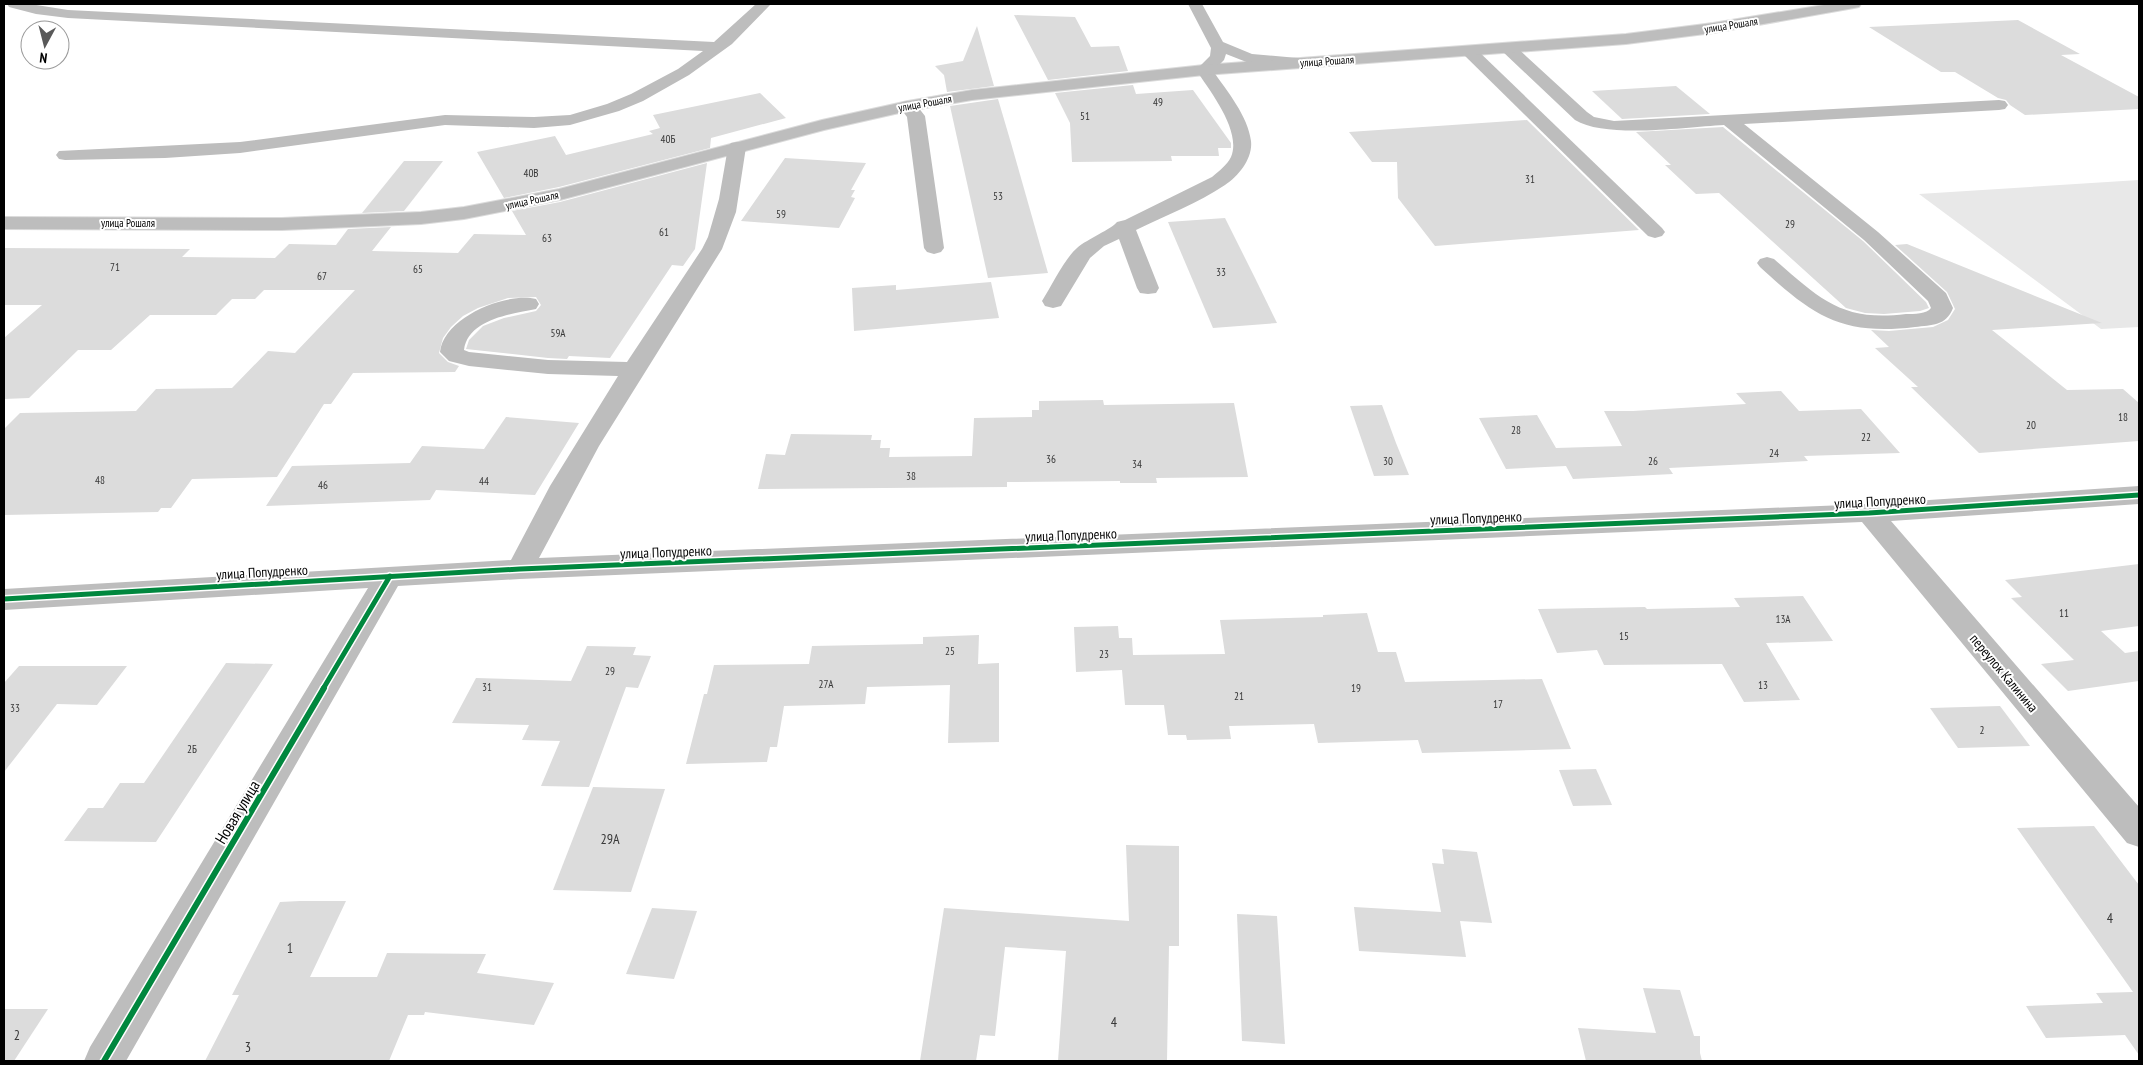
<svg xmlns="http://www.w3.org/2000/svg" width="2143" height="1065" font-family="'PT Sans Narrow',sans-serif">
<rect width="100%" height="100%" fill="#fff"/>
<path fill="#e8e8e8" d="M 2139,180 L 2139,327 L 2101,329 L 1919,194 Z"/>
<g fill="#dcdcdc">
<path d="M 1014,15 L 1075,17 L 1091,47 L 1119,46 L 1128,71 L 1048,80 Z"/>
<path d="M 2018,20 L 2080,54 L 2061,55 L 2139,97 L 2139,109 L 2025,115 L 2010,105 L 2006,100 L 1998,98 L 1955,72 L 1941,72 L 1869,27 Z"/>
<path d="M 977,26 L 994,86 L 947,92 L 944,75 L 935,66 L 963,61 Z"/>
<path d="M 1133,85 L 1136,94 L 1193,90 L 1231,143 L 1231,148 L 1218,148 L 1219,156 L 1171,156 L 1172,161 L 1072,162 L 1070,123 L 1055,93 Z"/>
<path d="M 1676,86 L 1710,114 L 1622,119 L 1592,91 Z"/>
<path d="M 760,93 L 786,118 L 711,138 L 710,148 L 559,187 L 504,198 L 477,152 L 555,136 L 566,155 L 653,134 L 649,131 L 660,128 L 653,115 Z"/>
<path d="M 998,99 L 1011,143 L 1048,273 L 988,278 L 950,106 Z"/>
<path d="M 1527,120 L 1639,230 L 1435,246 L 1398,198 L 1397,162 L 1372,162 L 1349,132 Z"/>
<path d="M 1723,127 L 1863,241 L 1926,302 L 1929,308 L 1920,311 L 1884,314 L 1865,313 L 1846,308 L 1719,193 L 1696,194 L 1665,165 L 1671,165 L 1636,132 Z"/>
<path d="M 785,158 L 866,163 L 851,190 L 855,190 L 851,197 L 855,198 L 839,228 L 741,221 Z"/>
<path d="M 404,161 L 443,161 L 404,211 L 362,213 Z"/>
<path d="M 707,163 L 695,249 L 683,266 L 672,265 L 610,358 L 569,356 L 567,359 L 548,358 L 466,349 L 469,340 L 483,326 L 504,318 L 536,311 L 541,305 L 536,297 L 508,298 L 478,308 L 463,316 L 451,327 L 443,338 L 439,353 L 448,362 L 459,366 L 455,372 L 353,373 L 331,404 L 324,404 L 277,477 L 192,479 L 171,508 L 161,508 L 158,512 L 4,515 L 4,429 L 20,413 L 136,411 L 156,389 L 232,388 L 268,351 L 295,353 L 355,290 L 264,290 L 255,299 L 232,299 L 216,315 L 150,315 L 111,350 L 78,350 L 29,398 L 4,399 L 4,338 L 42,305 L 4,305 L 4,248 L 190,249 L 182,257 L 275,258 L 289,244 L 336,245 L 348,229 L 391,227 L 372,251 L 458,253 L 474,234 L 526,235 L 512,211 L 560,202 Z"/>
<path d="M 1225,218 L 1255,278 L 1277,323 L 1213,328 L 1168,222 Z"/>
<path d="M 1907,244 L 2102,323 L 1992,330 L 2067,390 L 2123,389 L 2139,403 L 2139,441 L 1979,453 L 1911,387 L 1918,387 L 1875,348 L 1889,347 L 1871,330 L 1889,331 L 1933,327 L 1948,320 L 1955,309 L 1947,292 L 1895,245 Z"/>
<path d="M 991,282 L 999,318 L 854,331 L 852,288 L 896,285 L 896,290 Z"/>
<path d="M 1781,391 L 1799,411 L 1861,409 L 1900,453 L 1804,456 L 1808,461 L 1669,468 L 1673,474 L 1573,479 L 1566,466 L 1506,469 L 1479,418 L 1537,415 L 1556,448 L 1622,446 L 1604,411 L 1633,411 L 1746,404 L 1736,393 Z"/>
<path d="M 1103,400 L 1104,405 L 1234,403 L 1248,477 L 1156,478 L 1157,483 L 1120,483 L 1120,481 L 1007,482 L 1007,487 L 758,489 L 766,454 L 785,455 L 791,434 L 872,435 L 871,440 L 881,440 L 880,448 L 890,448 L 889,457 L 972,456 L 974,418 L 1032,417 L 1032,410 L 1039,410 L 1039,401 Z"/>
<path d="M 1382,405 L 1396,443 L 1409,475 L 1374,476 L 1350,406 Z"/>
<path d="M 506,417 L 579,423 L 535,495 L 436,490 L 430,500 L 266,506 L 292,466 L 410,463 L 422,446 L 484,449 Z"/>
<path d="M 2139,564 L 2139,626 L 2101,631 L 2125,653 L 2139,651 L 2139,681 L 2068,691 L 2041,664 L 2074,660 L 2011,598 L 2022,597 L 2005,580 Z"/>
<path d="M 1803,596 L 1833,641 L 1766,643 L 1800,700 L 1744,702 L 1722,664 L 1604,665 L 1597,650 L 1557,653 L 1538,609 L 1645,607 L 1647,609 L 1740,607 L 1734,598 Z"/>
<path d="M 1367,613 L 1378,652 L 1396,652 L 1405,682 L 1542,679 L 1571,749 L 1422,753 L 1418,740 L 1318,743 L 1314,724 L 1229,726 L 1231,739 L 1187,740 L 1186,735 L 1168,735 L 1164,705 L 1125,705 L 1122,670 L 1076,672 L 1074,627 L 1118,626 L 1119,638 L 1132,638 L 1133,655 L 1225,654 L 1220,620 L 1323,617 L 1323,615 Z"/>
<path d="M 979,635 L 978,664 L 999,663 L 999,742 L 948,743 L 950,685 L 867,687 L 865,704 L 784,706 L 777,747 L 770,747 L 767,762 L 686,764 L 704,694 L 707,694 L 714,665 L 809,664 L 812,646 L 923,644 L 923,637 Z"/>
<path d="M 587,646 L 636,647 L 633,655 L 651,656 L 638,688 L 626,687 L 589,787 L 541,786 L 560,741 L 522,740 L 529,725 L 452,723 L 476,678 L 571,681 Z"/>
<path d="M 226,663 L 273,664 L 156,842 L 64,841 L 88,808 L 103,808 L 120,783 L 144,783 Z"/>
<path d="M 19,666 L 127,666 L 97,705 L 57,704 L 4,772 L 4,683 Z"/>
<path d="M 2000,706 L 2030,746 L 1958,748 L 1930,708 Z"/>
<path d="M 1596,769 L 1612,805 L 1573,806 L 1559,770 Z"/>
<path d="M 593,787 L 665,789 L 631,892 L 553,890 Z"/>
<path d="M 2094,826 L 2139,885 L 2139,1055 L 2125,1035 L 2046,1038 L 2026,1006 L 2103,1003 L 2096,993 L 2133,992 L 2017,828 Z"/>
<path d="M 1126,845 L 1179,846 L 1179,946 L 1169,946 L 1167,1061 L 1058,1061 L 1066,951 L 1005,947 L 995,1036 L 980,1035 L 976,1061 L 920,1061 L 944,908 L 1129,921 Z"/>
<path d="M 1442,849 L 1477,852 L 1492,923 L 1460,921 L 1466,957 L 1359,951 L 1354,907 L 1441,912 L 1432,863 L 1444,864 Z"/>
<path d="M 300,901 L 346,901 L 310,977 L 377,977 L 387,953 L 486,954 L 477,973 L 554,983 L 534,1025 L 425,1012 L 424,1015 L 408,1015 L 389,1061 L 205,1061 L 239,995 L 232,995 L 280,902 Z"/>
<path d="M 652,908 L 697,911 L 674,979 L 626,974 Z"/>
<path d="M 1237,914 L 1277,916 L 1285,1044 L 1242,1041 Z"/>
<path d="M 1643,988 L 1680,990 L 1694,1036 L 1700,1036 L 1700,1053 L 1702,1061 L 1586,1061 L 1578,1028 L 1656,1033 Z"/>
<path d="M 4,1009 L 48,1009 L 14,1061 L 4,1061 Z"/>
</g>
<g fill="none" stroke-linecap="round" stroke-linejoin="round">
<g stroke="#dbdbdb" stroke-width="2">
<path id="major" d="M 1830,4 L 1861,4 L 1859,7 L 1854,8 L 1713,33 L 1626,44 L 1204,75 L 972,100 L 908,111 L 824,130 L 560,200 L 464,219 L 421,224 L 282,230 L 4,229 L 4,217 L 282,218 L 421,212 L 464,207 L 559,189 L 822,120 L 908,101 L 972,90 L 1204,65 L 1626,34 L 1713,23 Z"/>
</g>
<g fill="#bdbdbd" fill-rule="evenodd">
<path d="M 7,4 L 30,4 L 68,10 L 714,42 L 756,4 L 771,4 L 732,44 L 689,75 L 643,101 L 619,111 L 570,125 L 534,128 L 445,125 L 240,153 L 165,158 L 65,160 L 59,159 L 56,155 L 59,151 L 240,142 L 445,115 L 534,117 L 570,115 L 607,104 L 631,94 L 678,69 L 703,51 L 68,18 L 36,14 L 9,7 Z"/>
<path d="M 1188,4 L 1202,4 L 1223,42 L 1252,54 L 1298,58 L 1304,60 L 1306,63 L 1304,66 L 1298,68 L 1249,63 L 1226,54 L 1224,60 L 1213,71 C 1227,91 1248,116 1251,141 C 1253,158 1239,176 1225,185 C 1198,203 1165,216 1136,230 L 1159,288 L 1156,293 L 1148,294 L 1140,293 L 1137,288 L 1119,239 L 1104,246 L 1090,258 L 1061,306 L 1053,308 L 1045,306 L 1042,301 C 1051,287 1065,258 1077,248 C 1087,239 1112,229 1117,222 L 1125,220 L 1212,177 C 1219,171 1227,165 1231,157 C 1242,131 1210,91 1196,70 L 1210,56 L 1211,48 Z"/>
<path d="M 1508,43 L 1514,45 L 1587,112 L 1594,117 L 1614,121 L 1999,100 L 2005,101 L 2008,105 L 2005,109 L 1999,110 L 1744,124 L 1878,232 L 1946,293 L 1953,308 C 1946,326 1932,325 1915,327 C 1841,336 1812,315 1760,267 L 1757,263 L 1760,259 L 1767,257 L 1774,259 C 1820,299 1842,322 1906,314 C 1914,314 1927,314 1931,308 L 1928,301 L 1864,240 L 1724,125 C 1686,127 1606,139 1575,120 L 1502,51 L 1500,48 L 1502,45 Z"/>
<path d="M 1469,46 L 1475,48 L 1662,228 L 1665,232 L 1662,236 L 1655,238 L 1648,236 L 1463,54 L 1461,51 L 1463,48 Z"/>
<path d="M 908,101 L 914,102 L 925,116 L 944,248 L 941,252 L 934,254 L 927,252 L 924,248 L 907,117 L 899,106 L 902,102 Z"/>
<path d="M 737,142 L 743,143 L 746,147 L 736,212 L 722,249 L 599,446 L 539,558 L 1869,504 L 2139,486 L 2139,504 L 1891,521 L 2139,807 L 2139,847 L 2127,843 L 1862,522 L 520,579 L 398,586 L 126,1061 L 84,1061 L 90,1047 L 368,588 L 4,610 L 4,589 L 511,560 L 550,486 L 618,376 L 548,374 L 469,366 L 449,361 L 440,352 C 444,317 506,292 536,299 L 539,304 L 536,309 C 512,314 468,319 464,350 L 469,352 L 548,360 L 627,362 L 702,249 L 708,237 L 719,199 L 728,147 L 731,143 Z"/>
</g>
<use href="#major" fill="#bdbdbd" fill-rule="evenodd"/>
<g stroke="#fff" stroke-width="8">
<g id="cycleway-far1">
<path d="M 4,599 L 520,569 L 1869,513 L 2139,495"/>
<path d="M 323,689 L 390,576"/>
</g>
</g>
<g stroke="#fff" stroke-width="9">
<path id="cycleway" d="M 104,1061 L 324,688"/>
</g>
<use href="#cycleway-far1" stroke="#00873e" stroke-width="5"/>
<use href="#cycleway" stroke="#00873e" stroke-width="6"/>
</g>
<g text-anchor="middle" stroke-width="4" stroke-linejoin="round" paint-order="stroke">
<g font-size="11" fill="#000" stroke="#fff">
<text transform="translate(1731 25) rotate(-9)" y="4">улица Рошаля</text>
<text transform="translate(1327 61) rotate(-4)" y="4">улица Рошаля</text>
<text transform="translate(925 103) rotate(-10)" y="4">улица Рошаля</text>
<text transform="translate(532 200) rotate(-12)" y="4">улица Рошаля</text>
<text x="128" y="227">улица Рошаля</text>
</g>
<g font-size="11" fill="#373737">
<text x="1158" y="106">49</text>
<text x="1085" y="120">51</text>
<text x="668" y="143">40Б</text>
<text x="531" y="177">40В</text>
<text x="1530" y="183">31</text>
<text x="998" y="200">53</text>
<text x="781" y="218">59</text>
<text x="1790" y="228">29</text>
<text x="664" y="236">61</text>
<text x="547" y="242">63</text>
<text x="115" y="271">71</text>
<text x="418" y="273">65</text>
<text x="1221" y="276">33</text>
<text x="322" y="280">67</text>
<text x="558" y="337">59А</text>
<text x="2123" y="421">18</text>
<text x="2031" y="429">20</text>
<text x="1516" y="434">28</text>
<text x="1866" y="441">22</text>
<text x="1774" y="457">24</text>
<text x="1051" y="463">36</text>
<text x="1388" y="465">30</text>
<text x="1653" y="465">26</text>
<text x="1137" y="468">34</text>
<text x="911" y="480">38</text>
<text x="100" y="484">48</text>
<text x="484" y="485">44</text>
<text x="323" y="489">46</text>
<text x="2064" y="617">11</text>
<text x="1783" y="623">13А</text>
<text x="1624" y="640">15</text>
<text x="950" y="655">25</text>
<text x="1104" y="658">23</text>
<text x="610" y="675">29</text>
<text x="826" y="688">27А</text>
<text x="1763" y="689">13</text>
<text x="487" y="691">31</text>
<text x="1356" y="692">19</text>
<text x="1239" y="700">21</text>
<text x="1498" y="708">17</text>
<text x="15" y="712">33</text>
<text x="1982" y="734">2</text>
<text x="192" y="753">2Б</text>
</g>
<g font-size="14" fill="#000" stroke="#fff">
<text transform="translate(1880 501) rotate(-3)" y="5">улица Попудренко</text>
<text transform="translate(1476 518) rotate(-2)" y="5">улица Попудренко</text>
<text transform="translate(1071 535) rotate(-2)" y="5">улица Попудренко</text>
<text transform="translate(666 552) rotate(-2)" y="5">улица Попудренко</text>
<text transform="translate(262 572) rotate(-3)" y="5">улица Попудренко</text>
<text transform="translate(2004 673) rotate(50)" y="5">переулок Калинина</text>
</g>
<g font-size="14" fill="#373737">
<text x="610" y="844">29А</text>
<text x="2110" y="923">4</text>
<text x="290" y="953">1</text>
<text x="1114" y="1027">4</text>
<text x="17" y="1040">2</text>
<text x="248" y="1052">3</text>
</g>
<g font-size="16" fill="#000" stroke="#fff">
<text transform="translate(237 812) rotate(-59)" y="6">Новая улица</text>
</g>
</g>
<rect width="2143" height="1065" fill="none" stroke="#000000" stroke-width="10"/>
<g transform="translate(45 45) rotate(187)"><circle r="24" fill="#ffffff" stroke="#999999"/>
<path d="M0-4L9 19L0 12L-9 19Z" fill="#595959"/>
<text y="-8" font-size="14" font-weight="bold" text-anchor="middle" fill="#000000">N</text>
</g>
</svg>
